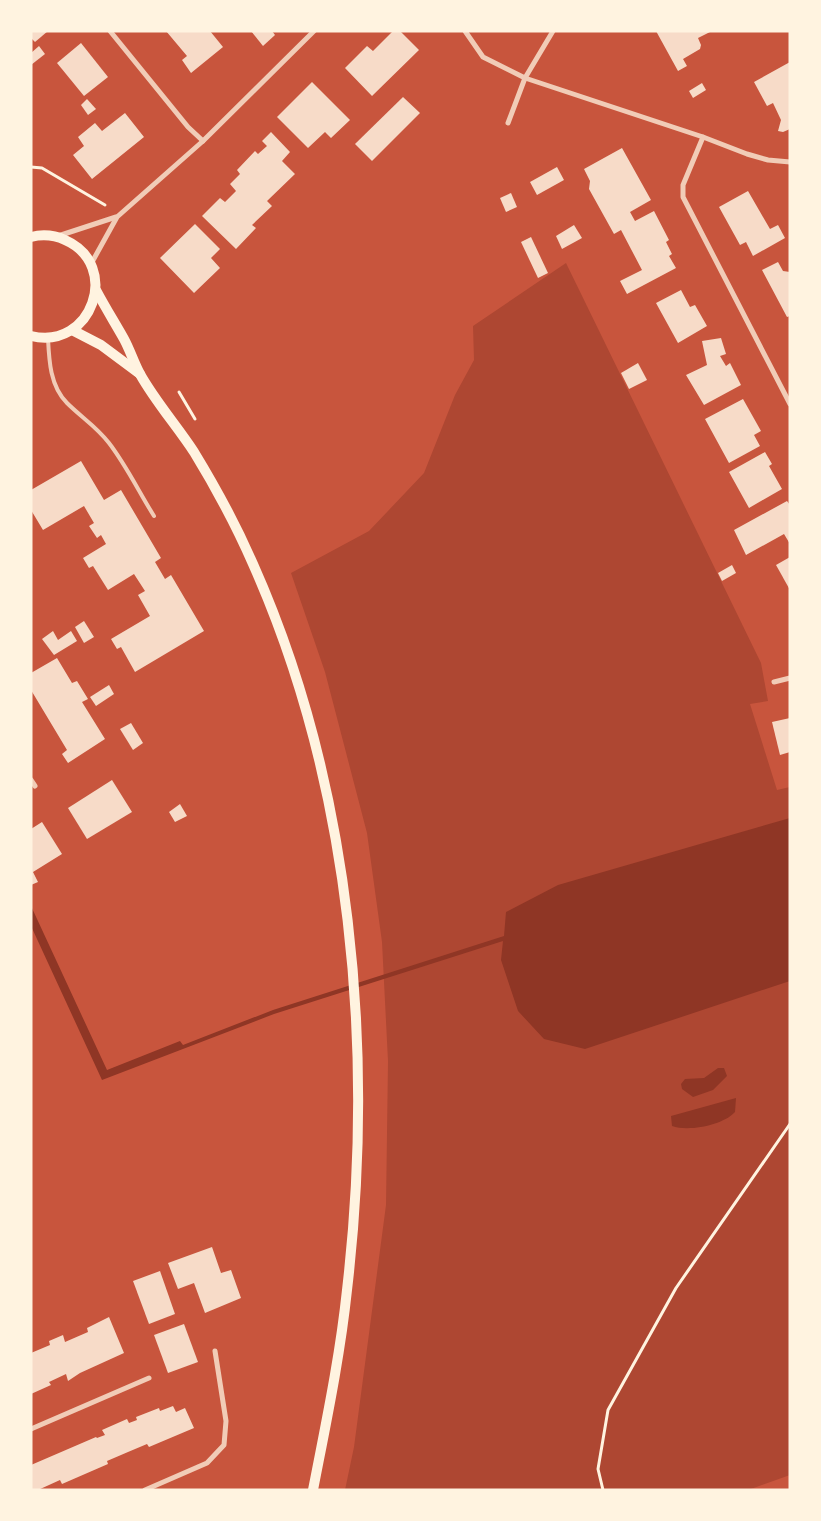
<svg xmlns="http://www.w3.org/2000/svg" width="821" height="1521" font-family="Spectral,serif">
<rect width="100%" height="100%" fill="#c8553d"/>
<path fill="#ae4732" d="M 566,263 L 761,663 L 768,701 L 750,704 L 777,790 L 790,787 L 790,1475 L 748,1490 L 345,1490 L 354,1447 L 386,1205 L 388,1061 L 382,942 L 367,833 L 325,672 L 291,573 L 369,531 L 424,473 L 455,395 L 474,360 L 473,326 Z"/>
<g fill="#8f3625">
<path d="M 790,818 L 790,981 L 585,1049 L 544,1039 L 518,1011 L 501,960 L 503,941 L 274,1014 L 102,1080 L 31,926 L 31,906 L 107,1070 L 180,1041 L 183,1045 L 273,1010 L 504,936 L 506,912 L 558,885 Z"/>
<path d="M 718,1068 L 724,1068 L 727,1076 L 713,1090 L 693,1097 L 682,1089 L 681,1084 L 685,1079 L 704,1078 Z"/>
<path d="M 736,1098 L 735,1112 C 723,1125 689,1132 672,1126 L 671,1116 Z"/>
</g>
<g fill="#f7dbc8">
<path d="M 31,31 L 48,31 L 35,42 L 31,38 Z"/>
<path d="M 166,31 L 210,31 L 223,47 L 191,73 L 182,60 L 187,56 Z"/>
<path d="M 251,31 L 272,31 L 275,35 L 263,46 Z"/>
<path d="M 393,31 L 400,31 L 419,50 L 372,96 L 345,68 L 367,46 L 373,51 Z"/>
<path d="M 656,31 L 712,31 L 698,38 L 701,45 L 700,49 L 683,59 L 687,66 L 678,71 Z"/>
<path d="M 81,43 L 108,77 L 84,96 L 57,63 Z"/>
<path d="M 39,46 L 45,54 L 31,65 L 31,53 Z"/>
<path d="M 790,62 L 790,129 L 783,132 L 778,131 L 781,120 L 773,103 L 767,106 L 754,82 Z"/>
<path d="M 312,82 L 350,120 L 331,138 L 325,132 L 308,148 L 277,117 Z"/>
<path d="M 702,83 L 706,90 L 693,98 L 689,91 Z"/>
<path d="M 403,97 L 420,113 L 372,161 L 355,144 Z"/>
<path d="M 87,99 L 96,109 L 88,115 L 81,105 Z"/>
<path d="M 125,113 L 144,137 L 92,179 L 73,155 L 84,146 L 78,137 L 95,123 L 102,131 Z"/>
<path d="M 271,132 L 290,152 L 282,161 L 295,174 L 267,201 L 272,206 L 252,225 L 256,228 L 236,249 L 202,216 L 220,198 L 225,202 L 236,191 L 230,184 L 240,174 L 237,170 L 255,151 L 258,154 L 267,146 L 262,141 Z"/>
<path d="M 622,148 L 651,200 L 630,212 L 635,221 L 654,211 L 669,240 L 666,242 L 672,254 L 669,256 L 676,268 L 627,294 L 620,281 L 642,270 L 621,230 L 614,234 L 589,189 L 590,181 L 584,169 Z"/>
<path d="M 557,167 L 564,180 L 537,195 L 530,182 Z"/>
<path d="M 748,191 L 770,229 L 778,225 L 785,238 L 753,256 L 746,242 L 740,245 L 719,207 Z"/>
<path d="M 511,193 L 517,207 L 506,212 L 500,198 Z"/>
<path d="M 195,224 L 220,249 L 211,258 L 220,268 L 194,293 L 160,258 Z"/>
<path d="M 574,225 L 582,238 L 562,249 L 556,236 Z"/>
<path d="M 531,237 L 548,273 L 538,278 L 521,242 Z"/>
<path d="M 778,262 L 783,271 L 790,272 L 790,316 L 787,317 L 762,270 Z"/>
<path d="M 681,290 L 690,307 L 695,305 L 707,326 L 678,343 L 656,303 Z"/>
<path d="M 721,338 L 726,354 L 720,356 L 726,366 L 730,363 L 741,385 L 704,405 L 686,375 L 707,365 L 702,341 Z"/>
<path d="M 638,363 L 647,380 L 629,389 L 621,373 Z"/>
<path d="M 743,399 L 761,431 L 754,435 L 760,446 L 729,463 L 705,419 Z"/>
<path d="M 765,452 L 772,464 L 769,466 L 782,489 L 749,508 L 729,472 Z"/>
<path d="M 81,461 L 104,500 L 121,490 L 161,558 L 155,562 L 165,579 L 171,575 L 204,631 L 135,672 L 121,647 L 117,649 L 111,639 L 150,616 L 138,595 L 145,591 L 134,574 L 108,590 L 93,566 L 89,568 L 83,558 L 106,544 L 101,535 L 97,538 L 89,526 L 94,523 L 84,506 L 43,530 L 31,510 L 31,490 Z"/>
<path d="M 787,501 L 790,505 L 790,544 L 784,534 L 746,555 L 734,530 Z"/>
<path d="M 790,557 L 790,590 L 776,565 Z"/>
<path d="M 732,565 L 736,573 L 722,581 L 718,573 Z"/>
<path d="M 84,621 L 94,637 L 84,643 L 75,627 Z"/>
<path d="M 53,631 L 58,640 L 71,631 L 77,641 L 54,655 L 42,639 Z"/>
<path d="M 57,658 L 72,683 L 77,681 L 88,699 L 82,702 L 105,739 L 68,763 L 62,754 L 67,750 L 31,690 L 31,673 Z"/>
<path d="M 109,685 L 114,694 L 96,706 L 90,697 Z"/>
<path d="M 790,718 L 790,752 L 780,755 L 772,722 Z"/>
<path d="M 131,723 L 143,743 L 133,750 L 120,729 Z"/>
<path d="M 112,780 L 132,812 L 87,839 L 68,808 Z"/>
<path d="M 180,804 L 187,816 L 175,822 L 169,812 Z"/>
<path d="M 42,822 L 62,854 L 33,872 L 38,882 L 31,885 L 31,829 Z"/>
<path d="M 212,1247 L 221,1273 L 231,1270 L 241,1298 L 205,1313 L 194,1283 L 178,1289 L 168,1263 Z"/>
<path d="M 160,1271 L 175,1314 L 149,1324 L 133,1281 Z"/>
<path d="M 109,1317 L 124,1353 L 80,1373 L 68,1381 L 66,1374 L 49,1382 L 51,1385 L 31,1394 L 31,1353 L 50,1345 L 49,1341 L 63,1335 L 65,1342 L 88,1332 L 87,1328 Z"/>
<path d="M 184,1324 L 198,1362 L 168,1373 L 154,1335 Z"/>
<path d="M 173,1406 L 176,1412 L 185,1408 L 194,1428 L 149,1447 L 147,1444 L 128,1452 L 107,1461 L 108,1464 L 62,1484 L 60,1480 L 38,1490 L 31,1490 L 31,1465 L 96,1437 L 97,1438 L 105,1435 L 102,1430 L 127,1419 L 129,1423 L 137,1420 L 136,1417 L 159,1408 L 160,1411 Z"/>
</g>
<g fill="none" stroke-linecap="round" stroke-linejoin="round">
<g stroke="#fff3e0" stroke-width="3">
<path d="M 31,167 L 42,168 L 105,205"/>
<path d="M 179,392 L 195,419"/>
<path d="M 603,1490 L 598,1469 L 608,1410 L 676,1288 L 790,1124"/>
</g>
<path stroke="#f1ccb7" stroke-width="4" d="M 48,338 C 49,360 50,386 67,403 C 81,417 97,427 109,443 C 126,465 139,492 154,516"/>
<g stroke="#f1ccb7" stroke-width="5">
<path d="M 110,31 L 188,127 L 203,141"/>
<path d="M 465,31 L 483,57 L 525,78 L 703,137 L 747,154 L 768,160 L 790,162"/>
<path d="M 508,123 L 525,78 L 553,31"/>
<path d="M 703,137 L 683,185 L 683,197 L 790,404"/>
<path d="M 58,236 L 116,217"/>
<path d="M 91,264 L 117,217 L 203,141 L 314,31"/>
<path d="M 774,682 L 790,678"/>
<path d="M 31,780 L 35,786"/>
<path d="M 31,1429 L 149,1378"/>
<path d="M 145,1490 L 207,1463 L 224,1445 L 226,1421 L 215,1351"/>
</g>
<g stroke="#fff3e0" stroke-width="10">
<path d="M 31,237 C 43,234 54,235 65,240 C 122,265 92,351 31,336"/>
<path d="M 96,290 C 105,307 115,323 124,339 C 130,350 134,363 140,374 C 155,401 177,426 194,452 C 216,488 236,525 253,564 C 352,786 375,1050 347,1290 C 340,1357 326,1423 313,1490"/>
<path d="M 72,330 L 101,345 L 140,374"/>
</g>
</g>
<rect width="821" height="1521" fill="none" stroke="#fff3e0" stroke-width="65"/>
</svg>
